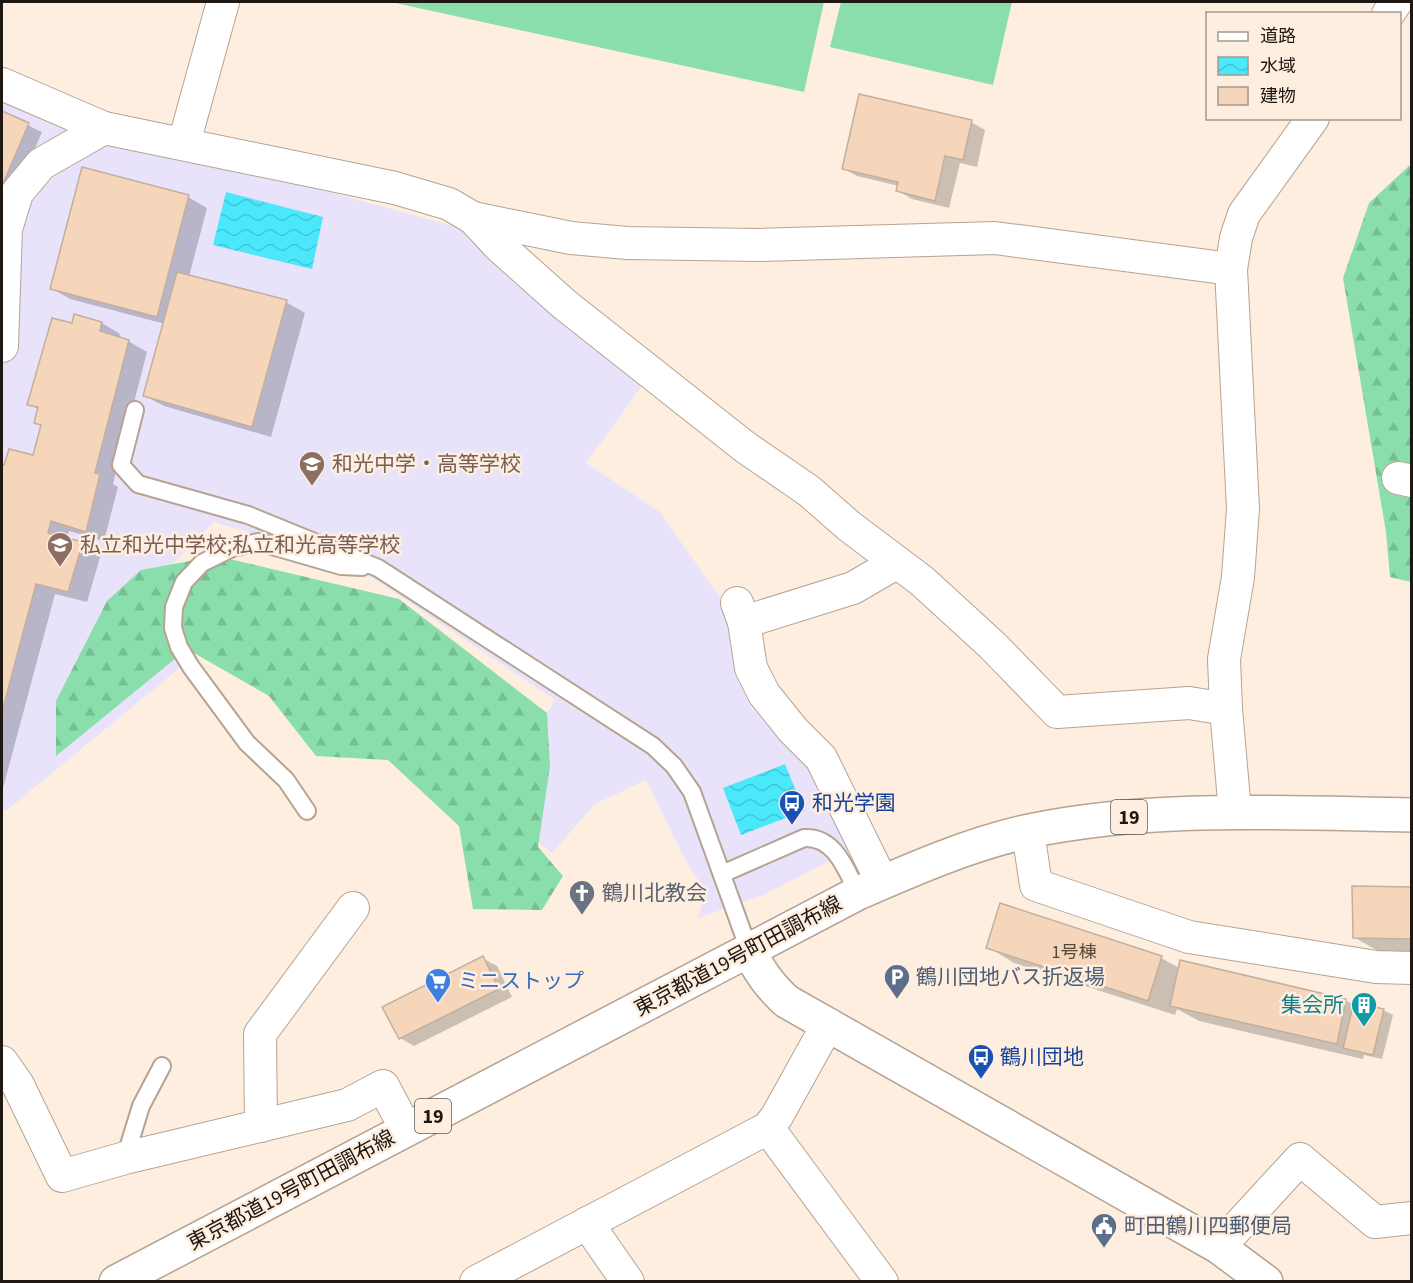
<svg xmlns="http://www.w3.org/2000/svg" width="1413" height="1283" font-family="'Source Sans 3','Noto Sans JP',sans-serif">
<defs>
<pattern id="forest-firs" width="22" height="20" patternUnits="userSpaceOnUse" patternTransform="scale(1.5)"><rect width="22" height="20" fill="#89deac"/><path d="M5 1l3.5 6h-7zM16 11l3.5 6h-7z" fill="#76be93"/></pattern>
<pattern id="water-waves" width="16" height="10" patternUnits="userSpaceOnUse" patternTransform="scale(1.5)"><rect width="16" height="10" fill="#4be8fc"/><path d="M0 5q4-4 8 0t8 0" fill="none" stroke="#41c6d7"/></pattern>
</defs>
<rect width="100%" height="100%" fill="#feeee0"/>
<path fill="#e8e3fa" d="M 2,98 L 270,176 L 472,231 L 646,380 L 586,463 L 660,512 L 721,599 L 752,709 L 814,765 L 854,849 L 763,895 L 698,918 L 706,892 L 684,858 L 646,780 L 595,804 L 552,853 L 508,818 L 509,772 L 555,700 L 373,578 L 251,533 L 214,522 L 143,594 L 182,666 L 7,810 L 2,811 Z"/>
<g fill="url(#forest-firs)">
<path d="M 1411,164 L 1411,582 L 1390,577 L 1386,532 L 1343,278 L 1369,203 Z"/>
<path d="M 217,556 L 399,599 L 547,713 L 550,766 L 538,847 L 563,876 L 542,910 L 473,909 L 459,826 L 388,760 L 316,756 L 269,696 L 187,649 L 56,756 L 56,701 L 107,601 L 141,570 Z"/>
</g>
<g fill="#89deac">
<path d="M 391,2 L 824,2 L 804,92 Z"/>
<path d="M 841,2 L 1012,2 L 993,85 L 830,47 Z"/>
</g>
<g fill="url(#water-waves)">
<path d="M 226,192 L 323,217 L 312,269 L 213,245 Z"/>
<path d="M 785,764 L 804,811 L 741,835 L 723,788 Z"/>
</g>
<g fill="#0003">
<path d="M 2,113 L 42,132 L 13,199 L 2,194 Z"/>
<path d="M 971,122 L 985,130 L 977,167 L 960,163 L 949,208 L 912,199 L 898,191 L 899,186 L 857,176 L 843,168 Z"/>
<path d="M 188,197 L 207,208 L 189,277 L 286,302 L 305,313 L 271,437 L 164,406 L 145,396 L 165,324 L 70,299 L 51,288 Z"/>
<path d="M 102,323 L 120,334 L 119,339 L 128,341 L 147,352 L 113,484 L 118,487 L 104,541 L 69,531 L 67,540 L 82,544 L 101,554 L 87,602 L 55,594 L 2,792 L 2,466 L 5,467 L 34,457 L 42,426 L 36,423 L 39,410 L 29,404 L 73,325 Z"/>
<path d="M 1412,889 L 1412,953 L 1382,953 L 1355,938 Z"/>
<path d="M 988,947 L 1161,958 L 1179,968 L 1345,1000 L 1355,1005 L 1383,1010 L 1393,1015 L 1382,1059 L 1364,1055 L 1363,1059 L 1199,1021 L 1177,1009 L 1175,1015 L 1014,963 Z"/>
<path d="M 482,958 L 497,966 L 512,997 L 414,1046 L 400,1038 Z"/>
</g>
<g fill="#f6d6ba" stroke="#c3af9e" stroke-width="1.5">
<path d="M 859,94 L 972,120 L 963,160 L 945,156 L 935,201 L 896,191 L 898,182 L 842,169 Z"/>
<path d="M 2,111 L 29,123 L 2,186 Z"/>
<path d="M 82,167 L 189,195 L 157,317 L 50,289 Z"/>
<path d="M 177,272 L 287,300 L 252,427 L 143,396 Z"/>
<path d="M 74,314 L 102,322 L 100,331 L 129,340 L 95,473 L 100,474 L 86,532 L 51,521 L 48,533 L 83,542 L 68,592 L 36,584 L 2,712 L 2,465 L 4,465 L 9,449 L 33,455 L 41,425 L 34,423 L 38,407 L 27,405 L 52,318 L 72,323 Z"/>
<path d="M 1352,886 L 1412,887 L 1412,939 L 1353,938 Z"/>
<path d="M 1000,903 L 1162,956 L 1148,1001 L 986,948 Z"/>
<path d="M 483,956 L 499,989 L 399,1039 L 382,1007 Z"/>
<path d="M 1180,960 L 1346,999 L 1337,1044 L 1170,1006 Z"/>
<path d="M 1354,1002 L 1384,1009 L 1373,1055 L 1343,1048 Z"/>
</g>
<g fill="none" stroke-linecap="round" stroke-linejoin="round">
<g stroke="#b6a392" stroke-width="20">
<g id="lane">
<path d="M 135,410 L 121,465 L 138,484 L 248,515 L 378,568 L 653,746 L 674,766 L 692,792 L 749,950"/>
<path d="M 307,811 L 286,780 L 247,743 L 191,667 L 179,647 L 173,628 L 174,607 L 184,582 L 202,563 L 232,548 L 258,542 L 341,566 L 362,567"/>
<path d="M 722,874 L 804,838 C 835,836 846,870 858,893"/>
<path d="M 125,1158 L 141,1106 L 162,1066"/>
</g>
</g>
<g stroke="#b6a392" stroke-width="34">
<g id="street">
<path d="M 1388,14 L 1396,2"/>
<path d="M 2,84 L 104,128 L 395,188 L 449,204 L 473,218 L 498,245 L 564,304 L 745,447 L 809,491 L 849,526 L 922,581 L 993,646 L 1057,712 L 1189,703 L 1226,709"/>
<path d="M 184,143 L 223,2"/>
<path d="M 473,218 L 571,238 L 627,243 L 758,245 L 995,238 L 1231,269"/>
<path d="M 2,346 L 6,229 L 17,193 L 41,164 L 104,128"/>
<path d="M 1398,478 L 1412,481"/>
<path d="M 737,603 L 744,622 L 751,668 L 764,694 L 793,730 L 821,758 L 882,882"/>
<path d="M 744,622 L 853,588 L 896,563"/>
<path d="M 1235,812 L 1226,709 L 1224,659 L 1238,577 L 1243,509 L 1231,269 L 1236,238 L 1244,214 L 1313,118"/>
<path d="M 1028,832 L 1036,885 L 1189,937 L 1376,967 L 1412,968"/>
<path d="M 2,1062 L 18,1085 L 62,1176 L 125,1158 L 347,1105 L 383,1086 L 406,1129"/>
<path d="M 261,1126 L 260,1034 L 353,908"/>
<path d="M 768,1128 L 882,1282"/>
<path d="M 587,1223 L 628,1282"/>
<path d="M 1219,1247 L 1300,1159 L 1375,1222 L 1412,1218"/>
<path d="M 476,1282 L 768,1128 L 777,1116 L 828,1024"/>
</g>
</g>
<g stroke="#b6a392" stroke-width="36">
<path id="secondary" d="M 749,950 C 759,971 769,985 786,1001 L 1219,1247 L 1266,1282"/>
</g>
<g stroke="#b6a392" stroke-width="36">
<path id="primary" d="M 116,1282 L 858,893 C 913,869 970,844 1029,831 C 1155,805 1284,813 1412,815"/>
</g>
<use href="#lane" stroke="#fff" stroke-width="16"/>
<use href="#street" stroke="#fff" stroke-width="32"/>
<use href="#secondary" stroke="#fff" stroke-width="33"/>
<use href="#primary" stroke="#fff" stroke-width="33"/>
</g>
<defs>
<g id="school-pin" transform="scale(1.35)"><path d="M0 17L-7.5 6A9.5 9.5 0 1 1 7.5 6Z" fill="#8d6e63" stroke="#feeee0"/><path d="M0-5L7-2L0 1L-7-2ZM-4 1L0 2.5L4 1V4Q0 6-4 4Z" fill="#fff"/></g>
<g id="bus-pin" transform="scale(1.35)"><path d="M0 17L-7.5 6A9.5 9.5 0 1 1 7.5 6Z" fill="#1a4fb4" stroke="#feeee0"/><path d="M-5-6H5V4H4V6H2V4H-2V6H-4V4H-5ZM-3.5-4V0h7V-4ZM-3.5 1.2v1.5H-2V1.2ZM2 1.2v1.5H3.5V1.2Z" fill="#fff"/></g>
<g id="church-pin" transform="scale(1.35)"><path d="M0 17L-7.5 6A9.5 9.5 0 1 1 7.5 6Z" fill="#6b7280" stroke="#feeee0"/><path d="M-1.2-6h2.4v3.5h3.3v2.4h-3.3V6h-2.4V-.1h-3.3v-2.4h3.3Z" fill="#fff"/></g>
<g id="parking-pin" transform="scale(1.35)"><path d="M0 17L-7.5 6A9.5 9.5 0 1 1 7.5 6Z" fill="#5c6f8a" stroke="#feeee0"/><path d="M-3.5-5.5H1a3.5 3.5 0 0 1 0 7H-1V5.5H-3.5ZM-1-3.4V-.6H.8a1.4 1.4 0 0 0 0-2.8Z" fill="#fff"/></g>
<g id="supermarket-pin" transform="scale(1.35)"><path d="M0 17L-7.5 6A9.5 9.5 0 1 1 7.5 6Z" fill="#3f7fe0" stroke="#feeee0"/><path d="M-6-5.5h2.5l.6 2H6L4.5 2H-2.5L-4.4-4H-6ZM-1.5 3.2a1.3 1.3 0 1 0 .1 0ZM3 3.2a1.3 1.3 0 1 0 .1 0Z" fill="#fff"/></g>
<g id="building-pin" transform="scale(1.35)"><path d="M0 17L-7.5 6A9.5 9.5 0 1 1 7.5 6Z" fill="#0f9aa8" stroke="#feeee0"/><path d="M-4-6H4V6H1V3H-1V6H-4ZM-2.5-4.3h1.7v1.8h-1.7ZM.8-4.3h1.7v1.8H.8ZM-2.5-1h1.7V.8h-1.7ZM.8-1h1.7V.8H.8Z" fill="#fff"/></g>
<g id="civic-pin" transform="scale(1.35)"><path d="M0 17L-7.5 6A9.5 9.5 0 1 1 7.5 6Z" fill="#5c6f8a" stroke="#feeee0"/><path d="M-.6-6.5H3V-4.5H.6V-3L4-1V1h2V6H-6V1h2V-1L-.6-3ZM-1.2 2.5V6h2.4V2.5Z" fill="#fff"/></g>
</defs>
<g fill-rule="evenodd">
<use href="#school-pin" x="312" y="464"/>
<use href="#school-pin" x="60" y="545"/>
<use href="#bus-pin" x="792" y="803"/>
<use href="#church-pin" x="582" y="893"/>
<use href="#parking-pin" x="897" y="977"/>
<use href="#supermarket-pin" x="438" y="981"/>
<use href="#building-pin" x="1364" y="1005"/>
<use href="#bus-pin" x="981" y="1057"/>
<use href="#civic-pin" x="1104" y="1226"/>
</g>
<g text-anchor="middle" stroke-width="5" stroke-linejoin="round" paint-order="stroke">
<g font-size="18" fill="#55483c">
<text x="1074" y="958">1号棟</text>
</g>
<g fill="#feeee0" stroke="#625850" stroke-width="1.5">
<rect x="1111" y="800" width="36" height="34" rx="4.5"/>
<rect x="415" y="1099" width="36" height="34" rx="4.5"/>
</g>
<g font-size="20" font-weight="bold" fill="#1f1812">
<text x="1129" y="824">19</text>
<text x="433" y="1123">19</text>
</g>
<g font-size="21" fill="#785e54" stroke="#feeee0" text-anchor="start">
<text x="332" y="471">和光中学・高等学校</text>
<text x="80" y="552">私立和光中学校;私立和光高等学校</text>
</g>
<g font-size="21" fill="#164399" stroke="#feeee0" text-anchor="start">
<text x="812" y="810">和光学園</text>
<text x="1000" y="1064">鶴川団地</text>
</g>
<g font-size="21" fill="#5b616d" stroke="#feeee0" text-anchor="start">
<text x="602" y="900">鶴川北教会</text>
</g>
<g font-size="21" fill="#1f1812" stroke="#feeee0">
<text transform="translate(738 956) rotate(-28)" y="7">東京都道19号町田調布線</text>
<text transform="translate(291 1190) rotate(-28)" y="7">東京都道19号町田調布線</text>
</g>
<g font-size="21" fill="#4e5e75" stroke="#feeee0" text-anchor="start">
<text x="916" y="984">鶴川団地バス折返場</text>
<text x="1124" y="1233">町田鶴川四郵便局</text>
</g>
<g font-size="21" fill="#366cbe" stroke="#feeee0" text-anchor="start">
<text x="458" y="988">ミニストップ</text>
</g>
<g font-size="21" fill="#0d838f" stroke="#feeee0" text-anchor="end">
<text x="1344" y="1012">集会所</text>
</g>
</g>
<rect width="1413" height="1283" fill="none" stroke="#1f1812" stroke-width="6"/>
<rect x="1206" y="12" width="195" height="108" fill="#feeee0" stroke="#a5988e" stroke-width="1.5"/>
<rect x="1218" y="32" width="30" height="9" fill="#ffffff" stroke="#a5988e" stroke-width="1.5"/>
<text x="1260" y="42" font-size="18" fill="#1f1812">道路</text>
<rect x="1218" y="57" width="30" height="18" fill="url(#water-waves)" stroke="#a5988e" stroke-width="1.5"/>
<text x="1260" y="72" font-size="18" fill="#1f1812">水域</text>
<rect x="1218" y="87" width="30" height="18" fill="#f6d6ba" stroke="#a5988e" stroke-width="1.5"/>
<text x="1260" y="102" font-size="18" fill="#1f1812">建物</text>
</svg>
